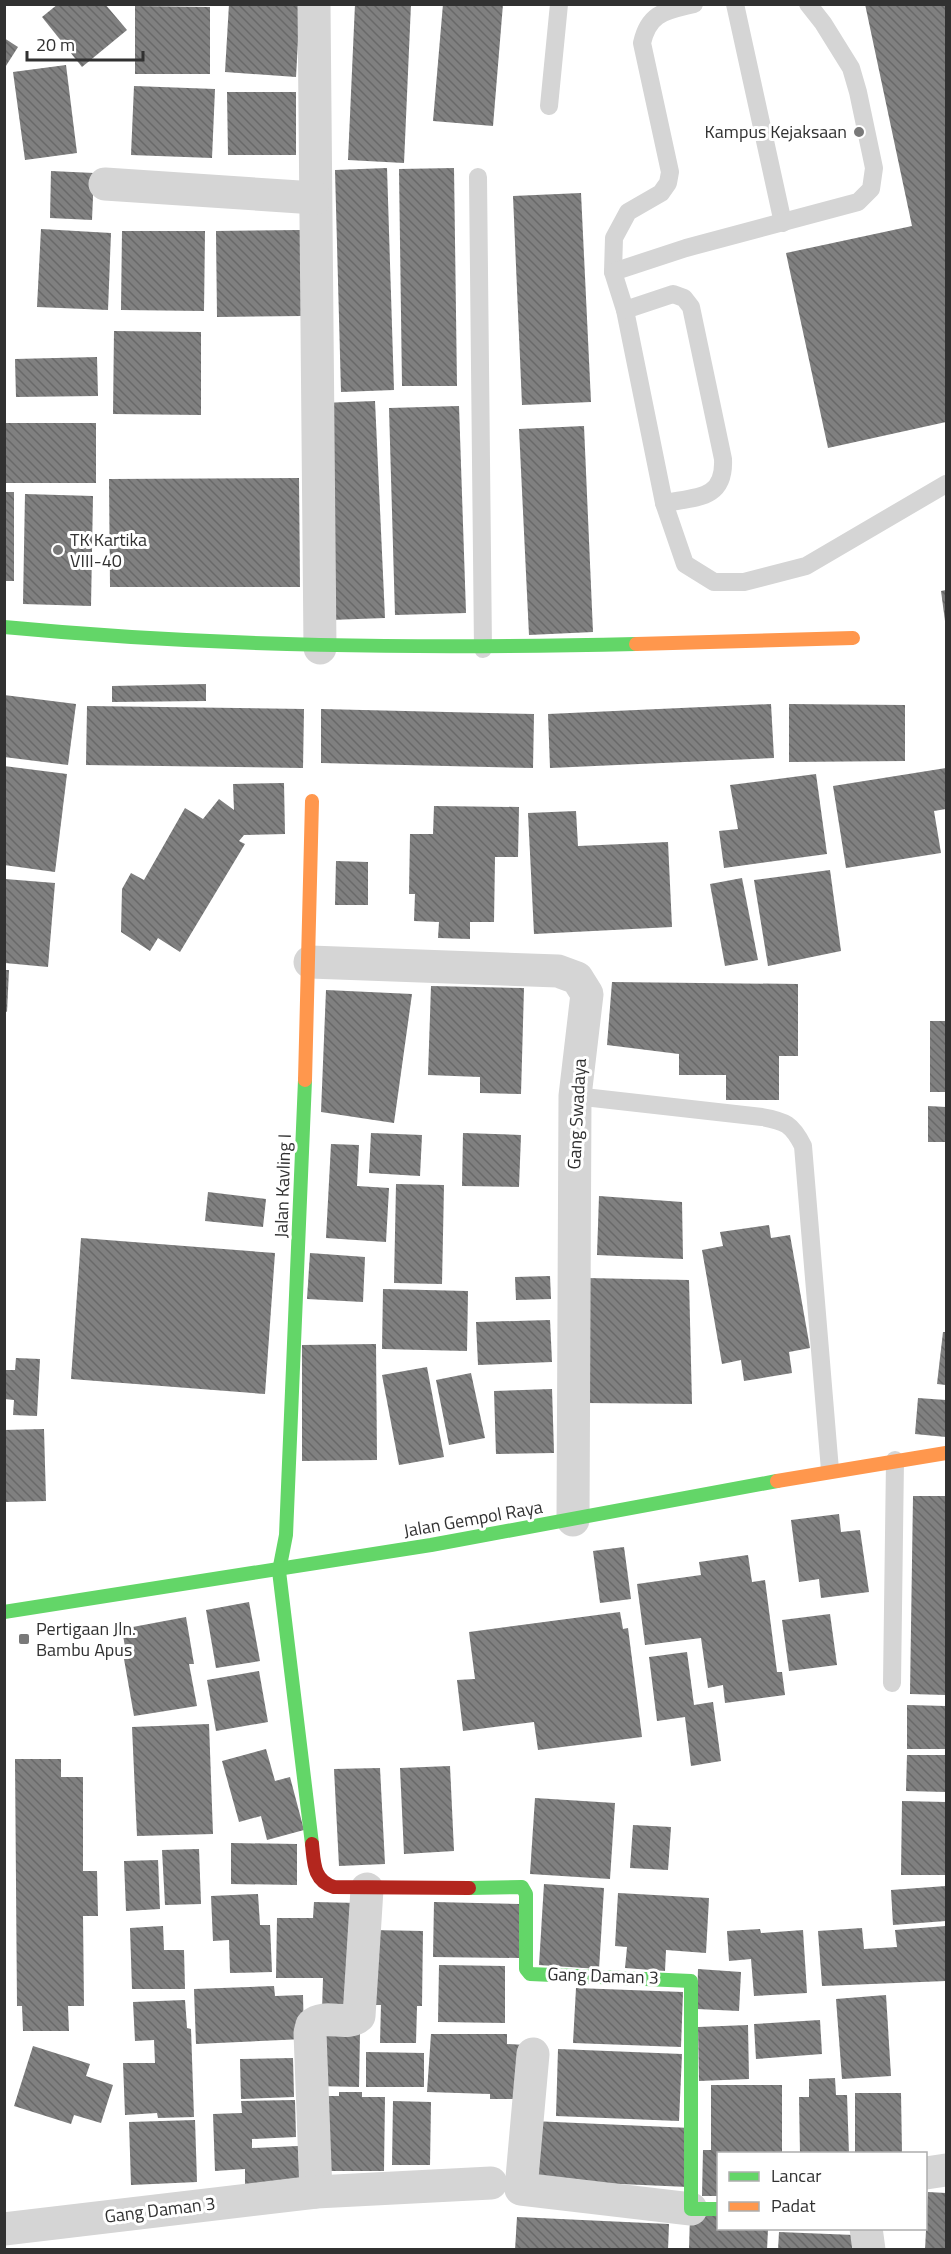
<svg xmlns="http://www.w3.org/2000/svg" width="951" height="2254" font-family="'Titillium Web',sans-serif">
<defs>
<pattern id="building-back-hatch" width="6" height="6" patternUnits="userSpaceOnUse" patternTransform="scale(1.5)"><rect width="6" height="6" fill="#808080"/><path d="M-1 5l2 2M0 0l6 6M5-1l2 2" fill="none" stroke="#696969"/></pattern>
</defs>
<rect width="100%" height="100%" fill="#fff"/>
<g fill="url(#building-back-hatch)">
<path d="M 58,4 L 105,4 L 127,30 L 82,67 L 42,17 Z"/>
<path d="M 229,4 L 300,4 L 296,77 L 225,72 Z"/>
<path d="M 355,4 L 411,4 L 404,163 L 348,160 Z"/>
<path d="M 443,4 L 503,4 L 493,126 L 433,121 Z"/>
<path d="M 865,4 L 946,4 L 946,422 L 828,448 L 786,253 L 912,226 Z"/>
<path d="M 135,6 L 210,7 L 210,74 L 135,74 Z"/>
<path d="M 4,38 L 18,47 L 4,69 Z"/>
<path d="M 66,65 L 77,153 L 25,160 L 13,72 Z"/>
<path d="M 134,86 L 215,89 L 212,158 L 131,155 Z"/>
<path d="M 227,92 L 296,92 L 296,155 L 228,155 Z"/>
<path d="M 387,168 L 394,390 L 341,392 L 335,170 Z"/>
<path d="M 454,168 L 457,386 L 402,386 L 399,169 Z"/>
<path d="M 51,171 L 94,173 L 92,220 L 50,218 Z"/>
<path d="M 581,193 L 591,402 L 522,405 L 513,196 Z"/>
<path d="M 41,229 L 111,233 L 108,310 L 37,307 Z"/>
<path d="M 300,230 L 302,316 L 217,317 L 216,231 Z"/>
<path d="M 122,231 L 205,231 L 204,311 L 121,310 Z"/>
<path d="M 114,331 L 201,332 L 201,415 L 113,414 Z"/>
<path d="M 97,357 L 98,396 L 16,397 L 15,359 Z"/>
<path d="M 375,401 L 385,618 L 330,620 L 321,403 Z"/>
<path d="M 459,406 L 466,613 L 395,615 L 389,408 Z"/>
<rect x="4" y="423" width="92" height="60"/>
<path d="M 584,426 L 593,632 L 529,635 L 519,429 Z"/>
<path d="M 299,478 L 300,587 L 110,587 L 109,479 Z"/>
<rect x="4" y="492" width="10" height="89"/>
<path d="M 25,494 L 93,496 L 91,606 L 23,604 Z"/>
<path d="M 946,590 L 946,621 L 945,621 L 941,591 Z"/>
<path d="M 206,684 L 206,701 L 112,702 L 112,686 Z"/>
<path d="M 4,695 L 76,704 L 68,765 L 4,757 Z"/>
<path d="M 771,704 L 774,758 L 550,768 L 548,714 Z"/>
<path d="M 789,704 L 905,705 L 905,761 L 789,762 Z"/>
<path d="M 87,706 L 304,709 L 303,768 L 86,765 Z"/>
<path d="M 321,709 L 534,714 L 533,768 L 321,763 Z"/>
<path d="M 4,766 L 67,774 L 55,872 L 4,865 Z"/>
<path d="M 946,768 L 946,809 L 934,811 L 941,853 L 846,868 L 833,786 Z"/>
<path d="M 816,774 L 827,854 L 724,868 L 719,831 L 738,829 L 730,785 Z"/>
<path d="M 284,783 L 285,834 L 244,835 L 239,841 L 245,844 L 180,952 L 158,938 L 150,951 L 121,932 L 122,889 L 131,873 L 144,880 L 185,808 L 203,819 L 219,799 L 234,810 L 233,784 Z"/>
<path d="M 434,806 L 519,807 L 518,857 L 495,857 L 494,922 L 470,922 L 470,939 L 438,938 L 439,922 L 414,921 L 415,894 L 409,894 L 410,834 L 433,834 Z"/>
<path d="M 576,811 L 578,846 L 668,842 L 672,927 L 534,934 L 528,813 Z"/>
<path d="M 336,861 L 368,862 L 368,905 L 335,905 Z"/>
<path d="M 830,870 L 841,951 L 768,966 L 754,880 Z"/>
<path d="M 742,878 L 758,960 L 725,966 L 710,884 Z"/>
<path d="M 5,879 L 55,883 L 48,967 L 5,963 Z"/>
<path d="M 5,970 L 9,970 L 7,1012 L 5,1011 Z"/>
<path d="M 612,982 L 798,984 L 798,1056 L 779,1056 L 779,1100 L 726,1100 L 726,1075 L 679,1075 L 679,1054 L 607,1045 Z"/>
<path d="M 431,986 L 524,988 L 521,1094 L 480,1093 L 480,1077 L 428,1075 Z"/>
<path d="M 326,990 L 412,994 L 394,1123 L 321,1112 Z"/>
<rect x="930" y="1021" width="16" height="71"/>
<path d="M 928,1106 L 946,1107 L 946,1142 L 928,1142 Z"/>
<path d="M 371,1133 L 422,1135 L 420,1176 L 369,1173 Z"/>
<path d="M 463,1133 L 521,1135 L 519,1187 L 462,1186 Z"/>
<path d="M 331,1144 L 359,1145 L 357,1186 L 389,1188 L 386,1242 L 326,1238 Z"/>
<path d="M 396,1184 L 444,1185 L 442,1284 L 394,1283 Z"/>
<path d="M 208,1192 L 266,1199 L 263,1227 L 205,1221 Z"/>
<path d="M 599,1196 L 682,1202 L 683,1259 L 597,1255 Z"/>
<path d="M 769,1225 L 771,1238 L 790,1235 L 810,1348 L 789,1352 L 792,1373 L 744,1381 L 741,1360 L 722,1364 L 702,1250 L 723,1246 L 720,1232 Z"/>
<path d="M 81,1238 L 275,1253 L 265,1394 L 71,1379 Z"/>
<path d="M 310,1253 L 365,1257 L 363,1302 L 307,1299 Z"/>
<path d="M 550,1276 L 551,1299 L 516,1300 L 515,1277 Z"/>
<path d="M 585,1278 L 689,1280 L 692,1404 L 585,1403 Z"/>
<path d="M 383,1289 L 468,1291 L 467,1351 L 382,1349 Z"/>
<path d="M 550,1320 L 552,1362 L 478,1365 L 476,1322 Z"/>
<path d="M 943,1332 L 946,1332 L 946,1385 L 937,1384 Z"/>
<path d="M 376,1344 L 377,1460 L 302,1461 L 302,1345 Z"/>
<path d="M 16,1358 L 40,1359 L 37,1416 L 13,1415 L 14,1400 L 4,1399 L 4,1370 L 15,1370 Z"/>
<path d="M 427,1367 L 444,1457 L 399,1465 L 382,1375 Z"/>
<path d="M 471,1373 L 485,1438 L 449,1445 L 436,1380 Z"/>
<path d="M 552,1389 L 554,1453 L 496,1454 L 494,1391 Z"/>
<path d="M 918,1398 L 946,1400 L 946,1437 L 915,1434 Z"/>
<path d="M 44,1429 L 46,1501 L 4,1502 L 4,1430 Z"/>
<path d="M 913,1496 L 946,1496 L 946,1695 L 910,1694 Z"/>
<path d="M 839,1514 L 841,1532 L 860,1530 L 869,1592 L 821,1598 L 819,1579 L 799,1582 L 791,1520 Z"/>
<path d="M 624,1547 L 631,1599 L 600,1603 L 593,1551 Z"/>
<path d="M 748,1555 L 752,1582 L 765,1580 L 777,1672 L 782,1672 L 785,1695 L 725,1703 L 723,1685 L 708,1688 L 701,1638 L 645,1645 L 637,1584 L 701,1575 L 699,1562 Z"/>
<path d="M 249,1602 L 260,1661 L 216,1668 L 206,1610 Z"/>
<path d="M 620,1612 L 623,1629 L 628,1628 L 642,1737 L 538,1750 L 534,1722 L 463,1731 L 457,1680 L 475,1679 L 469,1632 Z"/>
<path d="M 830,1614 L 837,1665 L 789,1671 L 782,1620 Z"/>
<path d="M 186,1617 L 194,1664 L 189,1664 L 197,1706 L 134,1716 L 124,1659 L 127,1659 L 122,1629 Z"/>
<path d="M 687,1652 L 694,1705 L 713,1702 L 721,1761 L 691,1766 L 685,1717 L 657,1721 L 649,1657 Z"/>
<path d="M 259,1671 L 268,1722 L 216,1731 L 207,1680 Z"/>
<path d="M 907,1705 L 946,1706 L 946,1749 L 907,1749 Z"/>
<path d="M 209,1724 L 213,1834 L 137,1836 L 132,1727 Z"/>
<path d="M 266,1749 L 275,1781 L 290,1777 L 304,1830 L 267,1840 L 261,1816 L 239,1822 L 222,1761 Z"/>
<path d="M 907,1755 L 946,1755 L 946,1792 L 906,1791 Z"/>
<path d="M 15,1759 L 61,1759 L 61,1777 L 83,1777 L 83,1871 L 97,1871 L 98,1916 L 83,1916 L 84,2006 L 68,2006 L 69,2031 L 23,2031 L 22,2006 L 17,2006 Z"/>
<path d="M 450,1766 L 454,1851 L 404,1854 L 400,1768 Z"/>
<path d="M 380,1768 L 385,1864 L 339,1866 L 334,1769 Z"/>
<path d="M 535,1798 L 615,1803 L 610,1879 L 530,1874 Z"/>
<path d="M 902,1801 L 946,1802 L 946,1875 L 901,1875 Z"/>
<path d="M 633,1825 L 671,1827 L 668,1870 L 630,1868 Z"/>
<path d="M 231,1843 L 297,1844 L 297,1885 L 231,1884 Z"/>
<path d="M 199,1849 L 201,1904 L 165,1905 L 162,1850 Z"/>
<path d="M 158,1860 L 160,1909 L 126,1911 L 124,1861 Z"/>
<path d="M 544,1884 L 604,1888 L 599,1969 L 539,1965 Z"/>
<path d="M 946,1886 L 946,1921 L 893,1925 L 891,1890 Z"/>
<path d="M 618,1893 L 709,1898 L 706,1953 L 666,1950 L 665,1971 L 625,1968 L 627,1947 L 615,1946 Z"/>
<path d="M 258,1894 L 260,1925 L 270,1925 L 272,1972 L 230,1973 L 229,1940 L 213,1941 L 211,1896 Z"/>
<path d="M 314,1902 L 359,1903 L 352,2011 L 322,2010 L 323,1978 L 276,1978 L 277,1918 L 313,1918 Z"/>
<path d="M 434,1902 L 520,1904 L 519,1958 L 433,1957 Z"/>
<path d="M 163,1926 L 164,1950 L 184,1950 L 185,1989 L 132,1989 L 130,1928 Z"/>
<path d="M 946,1926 L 946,1981 L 822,1986 L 818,1931 L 862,1928 L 864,1949 L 897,1947 L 895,1930 Z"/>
<path d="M 760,1929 L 761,1933 L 803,1930 L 807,1993 L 754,1996 L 751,1959 L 729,1961 L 727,1931 Z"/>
<path d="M 370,1930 L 423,1931 L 422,2006 L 417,2006 L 416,2043 L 380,2043 L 381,2005 L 369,2005 Z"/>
<path d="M 439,1965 L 505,1966 L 505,2023 L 438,2022 Z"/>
<path d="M 698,1969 L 741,1972 L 739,2011 L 697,2009 Z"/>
<path d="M 274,1986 L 275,1996 L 303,1995 L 304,2039 L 196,2044 L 194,1989 Z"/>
<path d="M 576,1988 L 683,1992 L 681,2047 L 573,2043 Z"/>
<path d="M 886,1995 L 891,2076 L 842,2079 L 836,1999 Z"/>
<path d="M 185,2000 L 187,2028 L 191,2029 L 194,2117 L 158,2118 L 157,2113 L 125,2115 L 123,2063 L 155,2063 L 154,2040 L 135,2041 L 133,2002 Z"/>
<path d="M 820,2020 L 822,2054 L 756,2059 L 754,2024 Z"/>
<path d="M 748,2025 L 749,2079 L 699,2081 L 698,2027 Z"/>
<path d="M 318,2031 L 360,2032 L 359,2087 L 317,2086 Z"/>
<path d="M 431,2034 L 507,2034 L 507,2044 L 526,2045 L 525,2099 L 490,2099 L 490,2094 L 427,2092 Z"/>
<path d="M 33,2046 L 90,2064 L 86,2076 L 113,2085 L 101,2123 L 74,2115 L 71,2124 L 14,2106 Z"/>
<path d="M 558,2049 L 682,2054 L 679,2121 L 556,2116 Z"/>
<path d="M 366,2052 L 424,2053 L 424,2087 L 366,2087 Z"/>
<path d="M 293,2058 L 294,2097 L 241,2099 L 240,2059 Z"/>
<path d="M 835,2078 L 836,2095 L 847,2095 L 849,2154 L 800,2154 L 799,2097 L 809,2097 L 809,2079 Z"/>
<path d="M 711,2085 L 782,2085 L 782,2154 L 718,2154 L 718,2196 L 702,2196 L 703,2150 L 711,2150 Z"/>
<path d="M 339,2092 L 362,2092 L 362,2097 L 385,2097 L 384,2171 L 325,2171 L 326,2096 L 339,2096 Z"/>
<path d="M 855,2093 L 901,2093 L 902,2154 L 855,2154 Z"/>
<path d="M 295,2100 L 296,2137 L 252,2139 L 252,2148 L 298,2146 L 300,2185 L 245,2186 L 245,2169 L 215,2171 L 213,2114 L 242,2113 L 241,2101 Z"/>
<path d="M 393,2101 L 431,2102 L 430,2165 L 392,2165 Z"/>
<path d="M 195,2120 L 197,2182 L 131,2185 L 129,2122 Z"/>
<path d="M 532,2121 L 691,2128 L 688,2187 L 530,2180 Z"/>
<path d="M 928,2192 L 946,2193 L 946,2250 L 925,2250 Z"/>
<path d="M 690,2215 L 718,2216 L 718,2228 L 768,2229 L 767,2250 L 689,2250 Z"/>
<path d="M 517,2217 L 669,2224 L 668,2250 L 515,2250 Z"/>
<path d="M 779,2232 L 854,2235 L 854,2250 L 778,2250 Z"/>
</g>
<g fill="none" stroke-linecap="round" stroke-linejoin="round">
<g stroke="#d5d5d5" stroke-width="18">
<path d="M 694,4 C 666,11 649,12 642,43 L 670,172 L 668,183 L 661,193 L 628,212 L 614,238 L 613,272 L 625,310 L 664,503 L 685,564 L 714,582 L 744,582 L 806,566 L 946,484"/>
<path d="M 735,4 L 783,223"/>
<path d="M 549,106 L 559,4"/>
<path d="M 478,177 L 483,649"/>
<path d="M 613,272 L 686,248 L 858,202 L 871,189 L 874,168 L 858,92 L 851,68 L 823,23 L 808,4"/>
<path d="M 625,310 L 673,294 L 684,298 L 691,307 L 723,459 C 725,500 696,497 664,503"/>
<path d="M 575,1096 L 762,1117 C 785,1121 792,1124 803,1146 L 830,1470"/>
<path d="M 892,1683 L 895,1460"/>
</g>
<g stroke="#d5d5d5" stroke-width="33">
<path d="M 314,4 L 320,648"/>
<path d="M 105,184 L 315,198"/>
<path d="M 310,962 L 558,971 L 577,978 L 587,994 L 575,1096 L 573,1520"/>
<path d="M 533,2054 L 521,2189 L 691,2209"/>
<path d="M 926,2173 L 946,2170"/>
<path d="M 316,2192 L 310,2033 L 312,2025 C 325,2013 347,2027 359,2016 L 367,1889"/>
<path d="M 866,2228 L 869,2250"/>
<path d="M 4,2229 L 316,2192 L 491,2183"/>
</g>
<g stroke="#63d668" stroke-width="14">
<path d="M 4,627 C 215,647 425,649 636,644"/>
<path d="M 305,1080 L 286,1535 L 279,1571 L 312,1844"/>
<path d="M 4,1612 L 431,1545 L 777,1481"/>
<path d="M 469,1888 L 522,1887 L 526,1894 L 526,1969 L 530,1974 L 691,1981 L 691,2209 L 718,2209"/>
</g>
<g stroke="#ff974d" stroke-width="14">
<path d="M 636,644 L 853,638"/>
<path d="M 305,1080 L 312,801"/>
<path d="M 777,1481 L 946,1453"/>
</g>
<path stroke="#b3261e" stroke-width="14" d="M 312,1844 C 314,1862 313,1881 334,1887 L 469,1888"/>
</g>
<g fill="#797979" stroke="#fff" stroke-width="2">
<circle cx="859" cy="132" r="6"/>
<circle cx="58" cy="550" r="6"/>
<rect x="18" y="1633" width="12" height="12" rx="3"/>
</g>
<g text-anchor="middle" stroke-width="6" stroke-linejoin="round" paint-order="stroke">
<g font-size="18" fill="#313131" stroke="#fff" text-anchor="start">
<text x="847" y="138" text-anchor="end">Kampus Kejaksaan</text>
<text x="70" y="546">TK Kartika<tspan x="70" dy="21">VIII-40</tspan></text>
<text x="36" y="1635">Pertigaan Jln.<tspan x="36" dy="21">Bambu Apus</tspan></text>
</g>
<g font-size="18" fill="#313131" stroke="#fff">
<text transform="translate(577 1114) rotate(-87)" y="6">Gang Swadaya</text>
<text transform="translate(283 1186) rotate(-88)" y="6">Jalan Kavling I</text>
<text transform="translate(473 1519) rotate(-10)" y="6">Jalan Gempol Raya</text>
<text transform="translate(603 1976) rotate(2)" y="6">Gang Daman 3</text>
<text transform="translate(160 2210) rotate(-7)" y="6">Gang Daman 3</text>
</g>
</g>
<rect width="951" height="2254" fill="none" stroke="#313131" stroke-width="12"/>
<rect x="717" y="2152" width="210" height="78" fill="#ffffff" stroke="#adadad" stroke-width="1.5"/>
<rect x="729" y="2172" width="30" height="9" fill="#63d668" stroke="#adadad" stroke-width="1.5"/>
<text x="771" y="2182" font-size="18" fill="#313131">Lancar</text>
<rect x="729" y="2202" width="30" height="9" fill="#ff974d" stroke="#adadad" stroke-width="1.5"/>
<text x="771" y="2212" font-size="18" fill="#313131">Padat</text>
<path d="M27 51v9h116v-9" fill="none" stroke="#313131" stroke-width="3"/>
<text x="36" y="51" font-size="18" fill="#313131" stroke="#ffffff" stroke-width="4.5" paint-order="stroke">20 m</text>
</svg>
